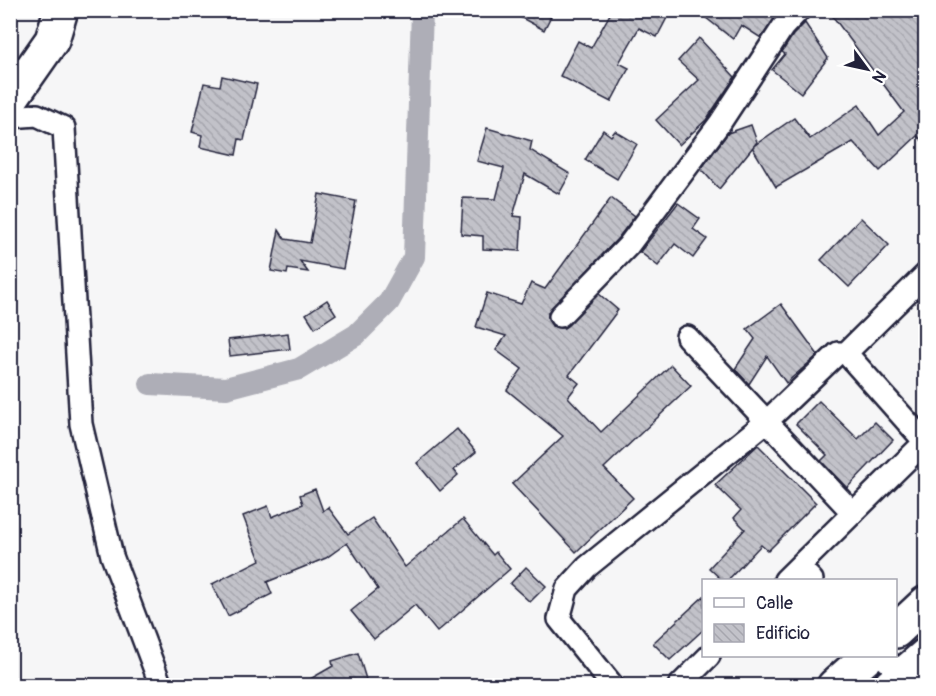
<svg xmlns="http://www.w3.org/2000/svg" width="936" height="696" font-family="Pangolin,sans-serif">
<defs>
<pattern id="building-back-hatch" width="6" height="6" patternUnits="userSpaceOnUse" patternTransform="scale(1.5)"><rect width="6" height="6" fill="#c2c2c9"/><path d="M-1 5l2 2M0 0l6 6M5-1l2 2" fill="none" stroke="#a6a6ae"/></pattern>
</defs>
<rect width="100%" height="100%" fill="#f6f6f7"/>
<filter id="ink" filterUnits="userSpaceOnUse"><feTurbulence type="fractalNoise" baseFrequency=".0167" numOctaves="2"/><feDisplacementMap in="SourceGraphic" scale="12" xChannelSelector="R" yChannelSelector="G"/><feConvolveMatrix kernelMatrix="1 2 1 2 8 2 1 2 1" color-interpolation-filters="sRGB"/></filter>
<g filter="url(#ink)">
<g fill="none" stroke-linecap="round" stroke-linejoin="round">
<path stroke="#aeaeb7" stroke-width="22" d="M 150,384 L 226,388 L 299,369 L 356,335 L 389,302 L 414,257 L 422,10"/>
</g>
<g fill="url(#building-back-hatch)" stroke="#22223b" stroke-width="1.5">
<path d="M 507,10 L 554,10 L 544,30 Z"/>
<path d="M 602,10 L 671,10 L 657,37 L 639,28 L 619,63 L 629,68 L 611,102 L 560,76 L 578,41 L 591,48 L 610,14 Z"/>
<path d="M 696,10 L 781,10 L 761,38 L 741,25 L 733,39 Z"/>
<path d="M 828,10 L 926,10 L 926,144 L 917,136 L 880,171 L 853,142 L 776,187 L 752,147 L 794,118 L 810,139 L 859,105 L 879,135 L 904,112 Z"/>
<path d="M 805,23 L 828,58 L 801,93 L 772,70 L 785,54 L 782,52 L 793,35 Z"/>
<path d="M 699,38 L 735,77 L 706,120 L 679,145 L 656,120 L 699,80 L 678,61 Z"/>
<path d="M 222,76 L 257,84 L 244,140 L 239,139 L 236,155 L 200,147 L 202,135 L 192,132 L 204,83 L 220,86 Z"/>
<path d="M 751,125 L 757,142 L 719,189 L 701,169 L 728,133 Z"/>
<path d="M 487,128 L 532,141 L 530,150 L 570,174 L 559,194 L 525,174 L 513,216 L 522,217 L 520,251 L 483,249 L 483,236 L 461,234 L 463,198 L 496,199 L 504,168 L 477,161 Z"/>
<path d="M 603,130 L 611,136 L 615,131 L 637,144 L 617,179 L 585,160 Z"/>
<path d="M 319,194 L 356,201 L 343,269 L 300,261 L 308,272 L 288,269 L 287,274 L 271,271 L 279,230 L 285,239 L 310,243 Z"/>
<path d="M 611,198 L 635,216 L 618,238 L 548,313 L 552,326 L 564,328 L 599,294 L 618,310 L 569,375 L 579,383 L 568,397 L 601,432 L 671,365 L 691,386 L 604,468 L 633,498 L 576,552 L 512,484 L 563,436 L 507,390 L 522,369 L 496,350 L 506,336 L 476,327 L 487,293 L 521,304 L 531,283 L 545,289 Z"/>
<path d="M 678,203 L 700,219 L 693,229 L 707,239 L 693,258 L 675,244 L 658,266 L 640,252 Z"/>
<path d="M 861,218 L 889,245 L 849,287 L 821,260 Z"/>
<path d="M 327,300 L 336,314 L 315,328 L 306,314 Z"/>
<path d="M 781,304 L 818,355 L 786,383 L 767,356 L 749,384 L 735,369 L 755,339 L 747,329 Z"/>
<path d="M 288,333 L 290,349 L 230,356 L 228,340 Z"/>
<path d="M 819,401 L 858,439 L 875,422 L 893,440 L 847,488 L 821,461 L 827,455 L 796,424 Z"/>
<path d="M 457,429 L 476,452 L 454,470 L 458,475 L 440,491 L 417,463 Z"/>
<path d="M 758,445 L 816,503 L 768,551 L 761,545 L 728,580 L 722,580 L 709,568 L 745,529 L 734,518 L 741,510 L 715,485 Z"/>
<path d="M 315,489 L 323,511 L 328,507 L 348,534 L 372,518 L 405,567 L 463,519 L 493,555 L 496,552 L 510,569 L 437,632 L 415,605 L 374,639 L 351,611 L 378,589 L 347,543 L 326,558 L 267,582 L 272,594 L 228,616 L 212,584 L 260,560 L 243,516 L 268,506 L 272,517 L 303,504 L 300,495 Z"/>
<path d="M 526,567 L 546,586 L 530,602 L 510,584 Z"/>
<path d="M 704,596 L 704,629 L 670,660 L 653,643 Z"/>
<path d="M 358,653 L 368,686 L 298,686 L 333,666 L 332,661 Z"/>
</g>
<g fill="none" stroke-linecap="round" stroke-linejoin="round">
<g stroke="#22223b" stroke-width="26">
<g id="street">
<path d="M 10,117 L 37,115 L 64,128 L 81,424 L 112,556 L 161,686"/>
<path d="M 560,316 L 628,246 L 720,123 L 783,27 L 799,10"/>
<path d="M 687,337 L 853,513"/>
<path d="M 846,353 L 926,443"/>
<path d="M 799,567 L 812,580"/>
<path d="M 785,580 L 926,441"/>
<path d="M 882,656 L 902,675"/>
<path d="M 613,686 L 559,619 L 567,589 L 587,567 L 766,422 L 838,353 L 846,353 L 926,274"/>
<path d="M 679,686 L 709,656"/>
</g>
</g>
<g stroke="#22223b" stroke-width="38">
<g id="primary">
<path d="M 10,100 L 52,40 L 61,10"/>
<path d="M 896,631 L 926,603"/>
<path d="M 834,686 L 868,656"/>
<path d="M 890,686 L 926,655"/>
</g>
</g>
<use href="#street" stroke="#fff" stroke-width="21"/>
<use href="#primary" stroke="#fff" stroke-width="33"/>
</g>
</g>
<rect width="936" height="696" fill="none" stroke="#fff" stroke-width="36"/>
<rect x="18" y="18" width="900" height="660" fill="none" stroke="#22223b" stroke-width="2" filter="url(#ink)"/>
<rect x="702" y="579" width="195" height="78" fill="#ffffff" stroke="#a7a7b1" stroke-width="1.5"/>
<rect x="714" y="598" width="30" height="9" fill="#ffffff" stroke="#a7a7b1" stroke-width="1.5"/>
<text x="756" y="609" font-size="18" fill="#22223b">Calle</text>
<rect x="714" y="624" width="30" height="18" fill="url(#building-back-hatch)" stroke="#a7a7b1" stroke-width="1.5"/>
<text x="756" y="639" font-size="18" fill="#22223b">Edificio</text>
<g transform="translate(867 69) rotate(123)" stroke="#ffffff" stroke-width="4.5" paint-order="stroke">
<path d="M0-4.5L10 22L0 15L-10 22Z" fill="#22223b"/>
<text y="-9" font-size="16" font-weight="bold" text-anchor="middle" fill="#22223b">N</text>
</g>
</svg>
